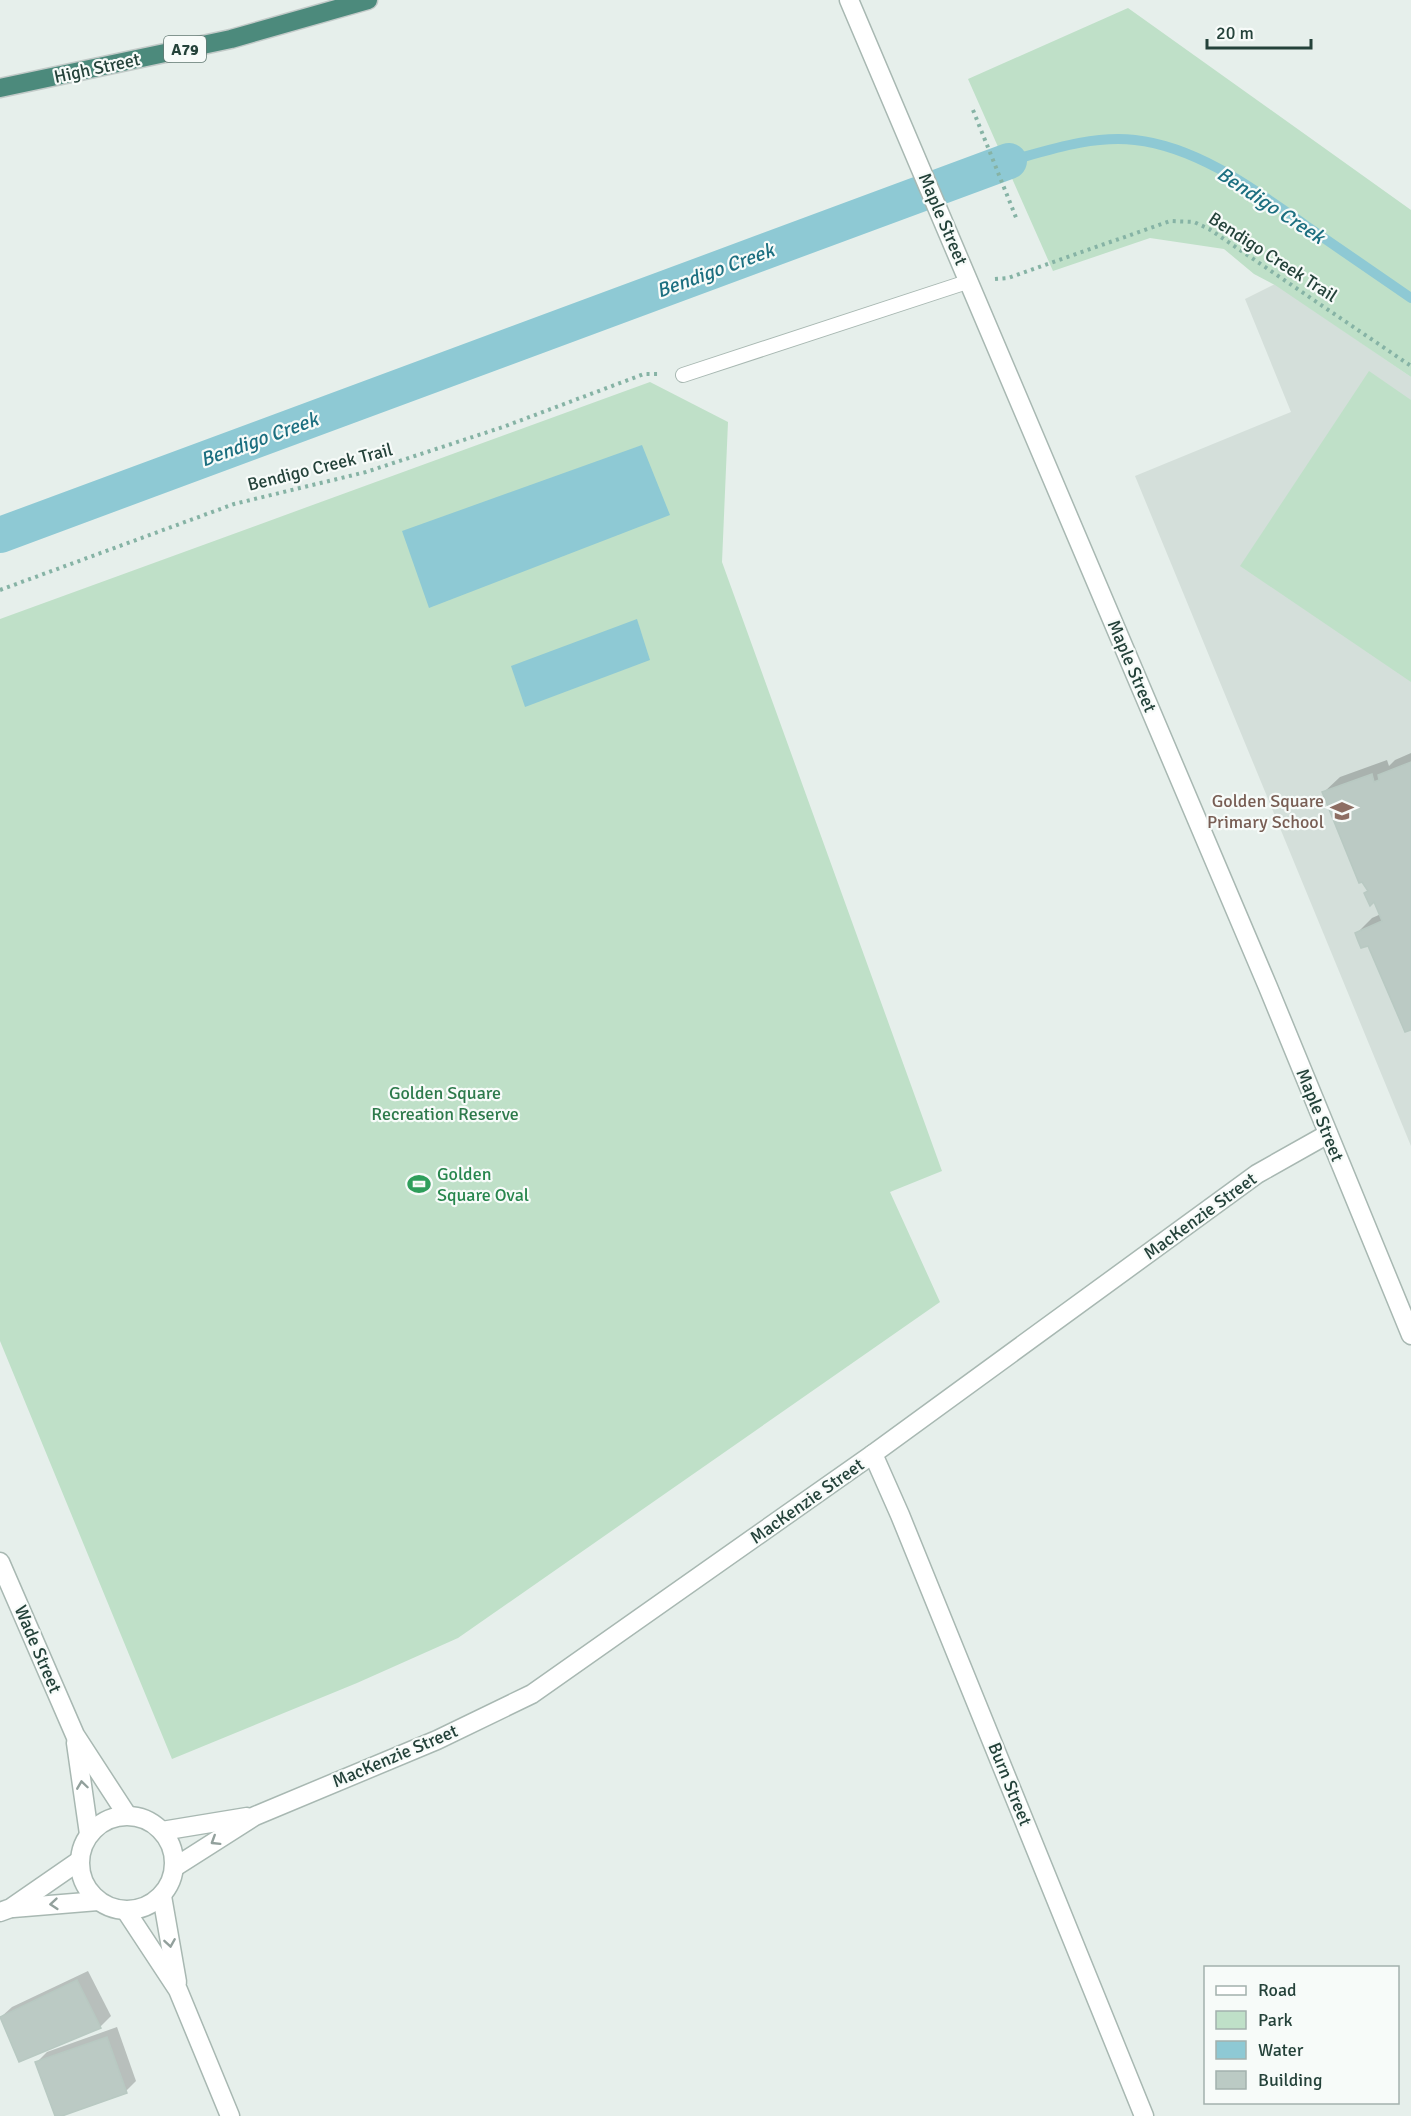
<svg xmlns="http://www.w3.org/2000/svg" width="1411" height="2116" font-family="Signika,sans-serif">
<rect width="100%" height="100%" fill="#e6efeb"/>
<path fill="#d4dfda" d="M 1275,284 L 1411,377 L 1411,1146 L 1135,476 L 1291,412 L 1245,299 Z"/>
<g fill="#bfe0c8">
<path d="M 1128,8 L 1411,210 L 1411,377 L 1275,285 L 1254,274 L 1224,249 L 1150,238 L 1053,271 L 968,79 Z"/>
<path d="M 1369,371 L 1411,400 L 1411,682 L 1240,566 Z"/>
<path d="M 650,382 L 728,422 L 722,562 L 942,1171 L 890,1192 L 940,1302 L 458,1638 L 357,1683 L 172,1759 L 0,1341 L 0,619 Z"/>
</g>
<g fill="#8ec9d4">
<path d="M 642,445 L 670,515 L 429,608 L 402,531 Z"/>
<path d="M 637,619 L 650,660 L 525,707 L 511,666 Z"/>
</g>
<g fill="#0003">
<path d="M 1411,753 L 1411,1028 L 1369,944 L 1357,933 L 1372,918 L 1381,914 L 1324,792 L 1340,777 L 1387,760 L 1389,766 L 1395,760 Z"/>
<path d="M 88,1971 L 111,2016 L 100,2027 L 1,2017 L 12,2007 Z"/>
<path d="M 117,2027 L 136,2081 L 126,2091 L 56,2116 L 37,2062 L 47,2052 Z"/>
</g>
<g fill="none" stroke-linecap="round" stroke-linejoin="round">
<path stroke="#8ec9d4" stroke-width="10" d="M 1009,161 C 1049,150 1093,135 1135,140 C 1198,147 1255,190 1305,225 C 1341,250 1376,274 1411,298"/>
<path stroke="#8ec9d4" stroke-width="36" d="M 0,535 L 1009,161"/>
</g>
<g fill="#bbcac4" stroke="#b8c9c2" stroke-width="1.5">
<path d="M 1411,762 L 1411,1030 L 1405,1032 L 1368,946 L 1361,948 L 1358,941 L 1355,933 L 1382,921 L 1374,902 L 1370,906 L 1364,893 L 1368,891 L 1362,882 L 1359,883 L 1322,792 L 1372,774 L 1374,782 L 1379,780 L 1378,775 Z"/>
<path d="M 77,1980 L 101,2028 L 19,2062 L 0,2017 Z"/>
<path d="M 107,2037 L 127,2093 L 62,2116 L 55,2116 L 35,2062 Z"/>
</g>
<g fill="none" stroke-linecap="round" stroke-linejoin="round">
<g stroke="#a8b8b2" stroke-width="16">
<path id="service" d="M 683,375 L 970,281"/>
</g>
<g stroke="#a8b8b2" stroke-width="21">
<g id="minor">
<path d="M 849,0 L 1268,987 L 1411,1335"/>
<path d="M 873,1454 L 900,1515 L 1144,2116"/>
<path d="M 0,1562 L 75,1735 L 127,1815"/>
<path d="M 76,1743 L 89,1834"/>
<circle cx="127" cy="1863" r="47"/>
<path d="M 162,1831 L 247,1817"/>
<path d="M 175,1867 L 255,1816 L 437,1740 L 532,1694 L 873,1454 L 1257,1174 L 1328,1134"/>
<path d="M 162,1896 L 177,1982"/>
<path d="M 13,1908 L 98,1901"/>
<path d="M 126,1911 L 178,1990 L 230,2116"/>
<path d="M 0,1912 L 11,1908 L 79,1861"/>
</g>
</g>
<g stroke="#c2cac8" stroke-width="21">
<path id="trunk" d="M 0,88 L 231,39 L 368,0"/>
</g>
<g stroke="#86b3a5" stroke-width="4" stroke-dasharray="3 4.5" stroke-linecap="butt">
<path d="M 973,110 L 1017,220"/>
<path d="M 995,279 L 1008,278 L 1170,221 L 1194,222 L 1209,229 L 1411,366"/>
<path d="M 0,590 L 234,504 L 366,472 L 503,427 L 644,374 L 659,374"/>
</g>
<use href="#service" stroke="#fff" stroke-width="14"/>
<use href="#minor" stroke="#fff" stroke-width="18"/>
<use href="#trunk" stroke="#4c8a7c" stroke-width="18"/>
</g>
<defs><path id="oneway-chevron" d="M-2-3.5L2.5 0L-2 3.5" fill="none" stroke-width="1.6" stroke-linecap="round" stroke-linejoin="round" transform="scale(1.5)"/></defs>
<g stroke="#92a09c">
<use href="#oneway-chevron" transform="translate(82 1785) rotate(-98)"/>
<use href="#oneway-chevron" transform="translate(215 1841) rotate(148)"/>
<use href="#oneway-chevron" transform="translate(54 1904) rotate(175)"/>
<use href="#oneway-chevron" transform="translate(170 1943) rotate(81)"/>
</g>
<defs>
<g id="school-bare" transform="scale(1.8)"><path d="M0-5L7-2L0 1L-7-2ZM-4 1L0 2.5L4 1V4Q0 6-4 4Z" fill="#8d6e63" stroke="#f7fbf9" stroke-width="2.5" paint-order="stroke"/></g>
<g id="stadium-bare" transform="scale(1.8)"><path d="M0-5a6.5 5 0 1 0 0 10a6.5 5 0 1 0 0-10ZM-3.5-1.8h7v3.6h-7Z" fill="#2e9e5b" stroke="#f7fbf9" stroke-width="2.5" paint-order="stroke"/></g>
</defs>
<g fill-rule="evenodd">
<use href="#school-bare" x="1342" y="811"/>
<use href="#stadium-bare" x="419" y="1184"/>
</g>
<g text-anchor="middle" stroke-width="4.5" stroke-linejoin="round" paint-order="stroke">
<rect fill="#f7fbf9" stroke="#637a73" stroke-width="1.5" x="164" y="36" width="42" height="26" rx="4.5"/>
<g font-size="16" font-weight="bold" fill="#24423a">
<text x="185" y="55">A79</text>
</g>
<g font-size="18" fill="#24423a" stroke="#f7fbf9">
<text transform="translate(97 68) rotate(-12)" y="6">High Street</text>
<text transform="translate(943 219) rotate(67)" y="6">Maple Street</text>
<text transform="translate(1273 257) rotate(33)" y="6">Bendigo Creek Trail</text>
<text transform="translate(320 467) rotate(-14)" y="6">Bendigo Creek Trail</text>
<text transform="translate(1132 666) rotate(67)" y="6">Maple Street</text>
<text transform="translate(1320 1115) rotate(68)" y="6">Maple Street</text>
<text transform="translate(1200 1216) rotate(-36)" y="6">MacKenzie Street</text>
<text transform="translate(807 1501) rotate(-35)" y="6">MacKenzie Street</text>
<text transform="translate(38 1649) rotate(67)" y="6">Wade Street</text>
<text transform="translate(395 1756) rotate(-23)" y="6">MacKenzie Street</text>
<text transform="translate(1010 1784) rotate(68)" y="6">Burn Street</text>
</g>
<g font-size="18" fill="#785e54" stroke="#f7fbf9" text-anchor="end">
<text x="1324" y="807">Golden Square<tspan x="1324" dy="21">Primary School</tspan></text>
</g>
<g font-size="18" fill="#2d7a4b" stroke="#f7fbf9">
<text x="445" y="1099">Golden Square<tspan x="445" dy="21">Recreation Reserve</tspan></text>
</g>
<g font-size="18" fill="#27864d" stroke="#f7fbf9" text-anchor="start">
<text x="437" y="1180">Golden<tspan x="437" dy="21">Square Oval</tspan></text>
</g>
<g font-size="20" font-style="italic" fill="#1c6f80" stroke="#f7fbf9">
<text transform="translate(1271 205) rotate(33)" y="7">Bendigo Creek</text>
<text transform="translate(715 270) rotate(-20)" y="7">Bendigo Creek</text>
<text transform="translate(259 439) rotate(-20)" y="7">Bendigo Creek</text>
</g>
</g>
<rect x="1204" y="1966" width="195" height="138" fill="#f7fbf9" stroke="#a3b1ad" stroke-width="1.5"/>
<rect x="1216" y="1986" width="30" height="9" fill="#ffffff" stroke="#a3b1ad" stroke-width="1.5"/>
<text x="1258" y="1996" font-size="18" fill="#24423a">Road</text>
<rect x="1216" y="2011" width="30" height="18" fill="#bfe0c8" stroke="#a3b1ad" stroke-width="1.5"/>
<text x="1258" y="2026" font-size="18" fill="#24423a">Park</text>
<rect x="1216" y="2041" width="30" height="18" fill="#8ec9d4" stroke="#a3b1ad" stroke-width="1.5"/>
<text x="1258" y="2056" font-size="18" fill="#24423a">Water</text>
<rect x="1216" y="2071" width="30" height="18" fill="#bbcac4" stroke="#a3b1ad" stroke-width="1.5"/>
<text x="1258" y="2086" font-size="18" fill="#24423a">Building</text>
<path d="M1207 39v9h104v-9" fill="none" stroke="#24423a" stroke-width="3"/>
<text x="1216" y="39" font-size="18" fill="#24423a" stroke="#f7fbf9" stroke-width="4.5" paint-order="stroke">20 m</text>
</svg>
